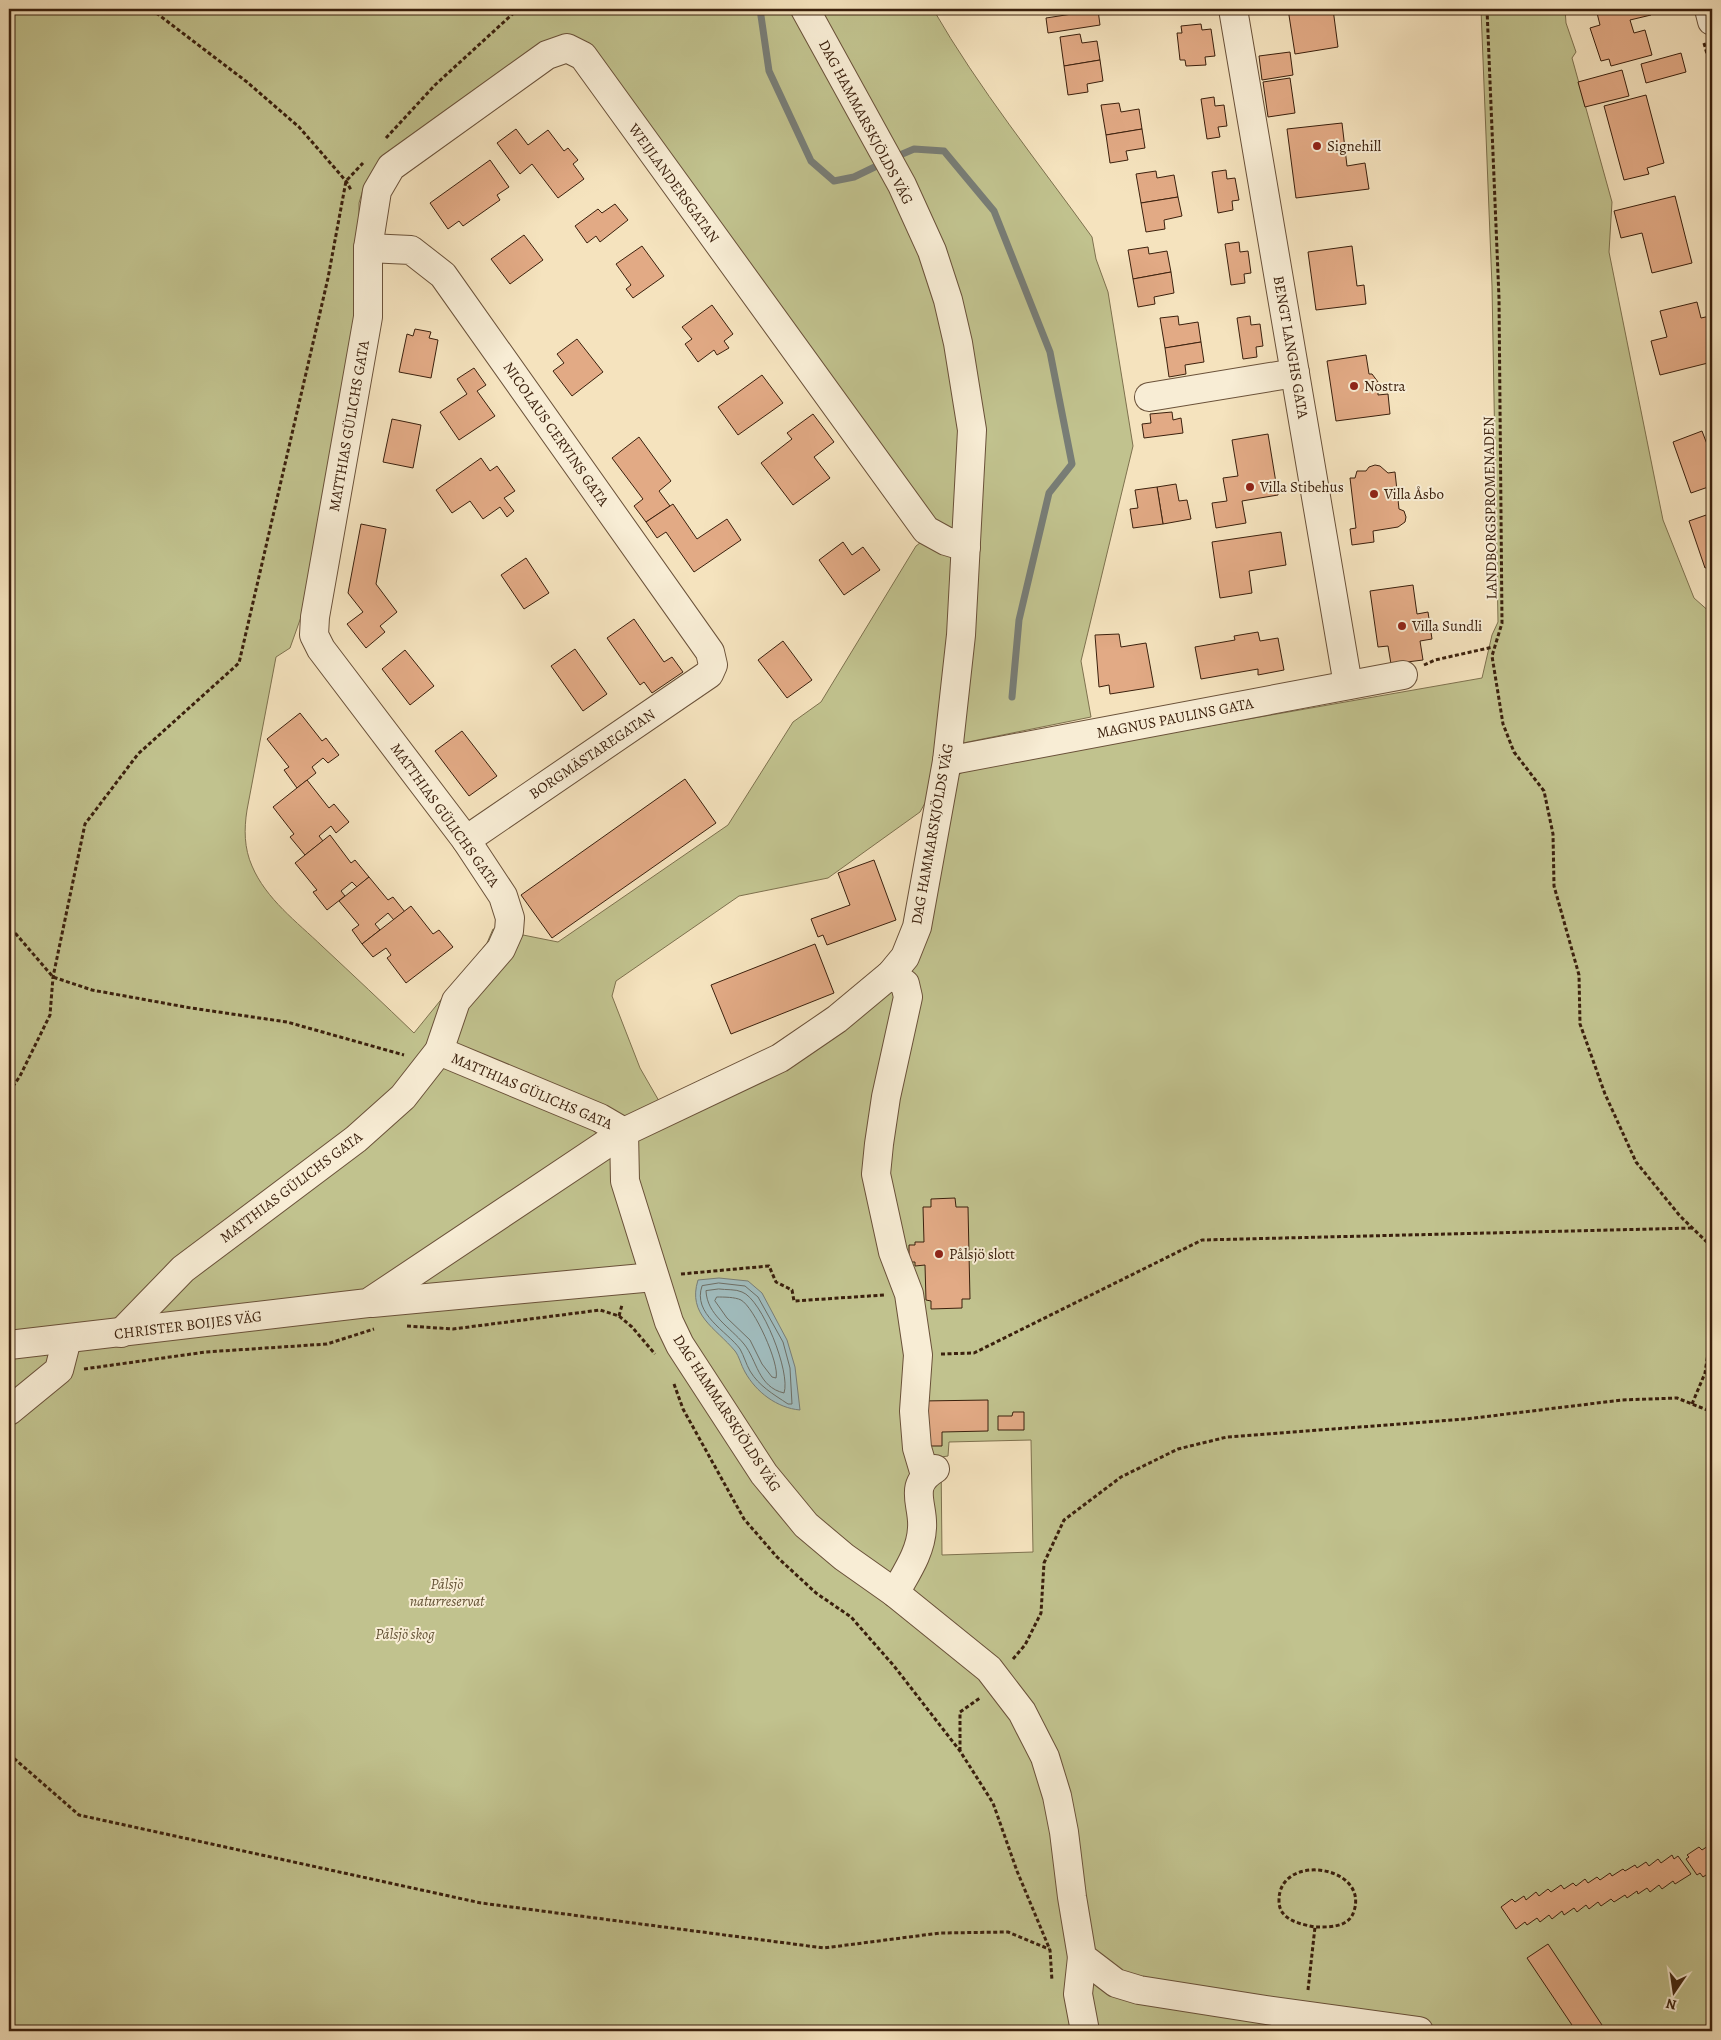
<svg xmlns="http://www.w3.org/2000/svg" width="1721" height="2040" font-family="Alegreya,serif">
<rect width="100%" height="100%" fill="#f5e3be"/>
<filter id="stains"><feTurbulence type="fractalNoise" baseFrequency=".004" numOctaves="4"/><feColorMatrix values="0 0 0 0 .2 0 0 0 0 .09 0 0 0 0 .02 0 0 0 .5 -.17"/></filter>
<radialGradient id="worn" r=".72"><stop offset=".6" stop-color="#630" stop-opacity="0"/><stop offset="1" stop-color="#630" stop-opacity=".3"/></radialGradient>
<path fill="#c1c28e" stroke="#7e714e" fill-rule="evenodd" d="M 9,9 L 933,9 C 979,89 1038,162 1092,237 L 1096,259 L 1108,292 L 1133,446 L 1081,661 L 1091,717 L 958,744 L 920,812 L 828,878 L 739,896 L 616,981 L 612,996 L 640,1068 L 659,1101 L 711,1075 L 790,1045 L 903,946 L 951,783 L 961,773 L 975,767 L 1482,678 L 1492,635 L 1498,622 L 1492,286 L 1481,9 L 1565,9 L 1566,23 L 1576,52 L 1572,58 L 1612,202 L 1609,252 L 1663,520 L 1694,598 L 1712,614 L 1712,2031 L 9,2031 ZM 580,39 L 924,540 L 916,546 L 821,702 L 793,722 L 728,825 L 558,942 L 493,929 L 487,943 L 414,1033 C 384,1004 353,975 322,946 C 297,922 266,899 252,866 C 244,848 244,829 247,810 L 276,657 L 290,648 L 301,617 L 305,617 L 360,317 L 359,203 L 364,186 L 374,171 ZM 1031,1440 L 1033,1552 L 942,1555 L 941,1457 L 948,1456 L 949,1442 Z"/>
<path fill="#a0bbbc" stroke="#787d76" d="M 719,1278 L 748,1281 L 762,1293 L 787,1340 L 795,1367 L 800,1410 C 777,1408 756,1392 745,1372 C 741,1365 739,1356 735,1351 C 716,1328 687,1315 698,1280 Z"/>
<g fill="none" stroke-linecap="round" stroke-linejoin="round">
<g stroke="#6e6e64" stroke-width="1">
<path d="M 719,1283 L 745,1286 L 758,1297 L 783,1342 L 790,1368 L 792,1404 L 788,1404 C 773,1394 759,1386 750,1371 C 746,1364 744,1356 740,1349 C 727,1331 692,1314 702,1286 Z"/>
<path d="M 719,1289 C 726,1290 736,1289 742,1292 C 762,1299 791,1373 784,1393 C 758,1387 757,1360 744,1344 C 730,1327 707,1315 706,1291 Z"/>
<path d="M 717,1297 C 724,1297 735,1297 741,1300 C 754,1307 780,1364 776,1378 L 772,1377 L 762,1364 L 750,1340 L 727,1318 L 715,1301 Z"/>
</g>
<g stroke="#787d76" stroke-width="7">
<path d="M 760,9 L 769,71 L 811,161 L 834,181 L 854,177 L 883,163"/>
<path d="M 893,158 L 914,149 L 944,151 L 994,211 L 1050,352 L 1072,464 L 1049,493 L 1019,620 L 1012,697"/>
</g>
</g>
<g fill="#e2aa85" stroke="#3b200d">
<path d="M 1288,9 L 1333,9 L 1338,47 L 1295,54 Z"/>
<path d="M 1596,9 L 1649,9 L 1651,15 L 1630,20 L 1634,33 L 1645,30 L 1652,55 L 1611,66 L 1609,59 L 1601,61 L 1590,28 L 1600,25 Z"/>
<path d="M 1098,10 L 1100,25 L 1048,33 L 1046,18 Z"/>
<path d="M 1201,24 L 1202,30 L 1211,29 L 1215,56 L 1205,57 L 1206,65 L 1186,66 L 1185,60 L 1180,60 L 1177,33 L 1182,33 L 1181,26 Z"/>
<path d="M 1080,34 L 1082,43 L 1097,41 L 1100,60 L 1064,66 L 1060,37 Z"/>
<path d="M 1290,52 L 1293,75 L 1262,80 L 1259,56 Z"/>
<path d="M 1681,53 L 1686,72 L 1646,83 L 1641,64 Z"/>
<path d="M 1100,60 L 1103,81 L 1087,84 L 1088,92 L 1068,95 L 1064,66 Z"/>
<path d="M 1622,70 L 1629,96 L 1585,107 L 1578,82 Z"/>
<path d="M 1290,78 L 1295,113 L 1268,117 L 1263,82 Z"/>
<path d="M 1646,95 L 1664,163 L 1647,168 L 1649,174 L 1624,180 L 1604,106 Z"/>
<path d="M 1214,97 L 1215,106 L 1224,105 L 1227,126 L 1218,127 L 1220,137 L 1207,139 L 1201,99 Z"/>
<path d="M 1119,103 L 1121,112 L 1139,109 L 1142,129 L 1106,135 L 1101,105 Z"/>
<path d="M 1342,123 L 1347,166 L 1365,163 L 1369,189 L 1296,198 L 1287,129 Z"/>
<path d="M 516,129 L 528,145 L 548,130 L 564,151 L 568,148 L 578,160 L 573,164 L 584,179 L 558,198 L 532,164 L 520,174 L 497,143 Z"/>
<path d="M 1142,129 L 1145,148 L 1126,151 L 1128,160 L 1110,163 L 1106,135 Z"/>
<path d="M 490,160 L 509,187 L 497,195 L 500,200 L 463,226 L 459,221 L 448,229 L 430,203 Z"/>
<path d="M 1226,170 L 1227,179 L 1235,178 L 1239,200 L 1232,201 L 1233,210 L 1218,213 L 1212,172 Z"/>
<path d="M 1156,171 L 1157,178 L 1174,175 L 1178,197 L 1141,203 L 1136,174 Z"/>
<path d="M 1675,196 L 1692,263 L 1652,273 L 1642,233 L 1621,238 L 1614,211 Z"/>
<path d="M 1178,197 L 1182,216 L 1164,220 L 1165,229 L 1146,232 L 1141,203 Z"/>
<path d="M 615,204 L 628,220 L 600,242 L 596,236 L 587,243 L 575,226 L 598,209 L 602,213 Z"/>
<path d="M 524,235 L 543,260 L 510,284 L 491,259 Z"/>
<path d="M 1239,242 L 1240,252 L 1248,251 L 1251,273 L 1244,274 L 1245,283 L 1231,285 L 1225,244 Z"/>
<path d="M 642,246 L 664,276 L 633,298 L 626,289 L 631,285 L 616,264 Z"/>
<path d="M 1352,246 L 1357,286 L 1364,285 L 1366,304 L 1316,310 L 1308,252 Z"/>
<path d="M 1148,247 L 1149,254 L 1167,251 L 1171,272 L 1133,279 L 1128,250 Z"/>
<path d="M 1171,272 L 1174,293 L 1154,297 L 1155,304 L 1138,307 L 1133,279 Z"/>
<path d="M 1697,302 L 1701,318 L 1710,316 L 1712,326 L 1712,343 L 1708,344 L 1712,362 L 1660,375 L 1651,341 L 1667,337 L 1660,311 Z"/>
<path d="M 712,305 L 733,334 L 724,341 L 729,348 L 717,355 L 714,350 L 698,362 L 685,344 L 692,339 L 682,327 Z"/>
<path d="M 1178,316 L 1179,325 L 1198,322 L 1201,342 L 1165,348 L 1160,318 Z"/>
<path d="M 1250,316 L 1251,325 L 1260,324 L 1263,346 L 1256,347 L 1257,357 L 1243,359 L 1237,318 Z"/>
<path d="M 415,329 L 431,332 L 429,338 L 438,340 L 431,378 L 399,372 L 407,334 L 413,336 Z"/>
<path d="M 577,339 L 603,372 L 572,396 L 553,371 L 564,363 L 557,354 Z"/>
<path d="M 1201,342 L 1204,362 L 1185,365 L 1186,374 L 1169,377 L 1165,348 Z"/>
<path d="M 1366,355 L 1369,374 L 1372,374 L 1378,382 L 1378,395 L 1388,394 L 1390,414 L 1336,421 L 1327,361 Z"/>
<path d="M 474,368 L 486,385 L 477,391 L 495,416 L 459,440 L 440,412 L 467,394 L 457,379 Z"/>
<path d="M 762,375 L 783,403 L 738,435 L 718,407 Z"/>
<path d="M 1172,412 L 1173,420 L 1181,418 L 1183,433 L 1144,438 L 1142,424 L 1151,423 L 1150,414 Z"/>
<path d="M 813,414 L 834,442 L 814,457 L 830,478 L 793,505 L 761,463 L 792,439 L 787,433 Z"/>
<path d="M 392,419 L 421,425 L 413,468 L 383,462 Z"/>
<path d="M 1702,431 L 1710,452 L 1712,452 L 1712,491 L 1711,486 L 1691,493 L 1673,442 Z"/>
<path d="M 1268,434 L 1278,495 L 1242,501 L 1246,523 L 1216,528 L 1212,503 L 1227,501 L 1223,478 L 1238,476 L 1232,440 Z"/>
<path d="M 639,437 L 671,481 L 659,491 L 670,506 L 646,522 L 634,506 L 643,499 L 612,458 Z"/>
<path d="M 481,458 L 490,471 L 497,466 L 515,491 L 504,498 L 514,511 L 507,517 L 500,507 L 483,519 L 470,501 L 452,513 L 436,490 Z"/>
<path d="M 1375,465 L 1380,466 L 1388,473 L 1395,472 L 1399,509 L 1404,511 L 1406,517 L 1405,522 L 1398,527 L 1373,531 L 1374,542 L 1352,545 L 1350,529 L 1356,528 L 1350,478 L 1355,478 L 1357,471 L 1366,471 L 1369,467 Z"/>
<path d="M 1176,484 L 1179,501 L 1187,500 L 1191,519 L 1163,524 L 1157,487 Z"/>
<path d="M 1157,487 L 1163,524 L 1133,528 L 1130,509 L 1138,508 L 1135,490 Z"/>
<path d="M 673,504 L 697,539 L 727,519 L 741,540 L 694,572 L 666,532 L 657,538 L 646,522 Z"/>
<path d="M 1712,513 L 1712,566 L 1705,568 L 1689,521 Z"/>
<path d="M 361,524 L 386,529 L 376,584 L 397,612 L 380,626 L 385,632 L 366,648 L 347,624 L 363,612 L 348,593 Z"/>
<path d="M 1281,532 L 1286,565 L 1249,571 L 1252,593 L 1220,598 L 1212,542 Z"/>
<path d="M 843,542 L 852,555 L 863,547 L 880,570 L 844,595 L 819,560 Z"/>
<path d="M 526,558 L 549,593 L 524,609 L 501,575 Z"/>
<path d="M 1413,585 L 1417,614 L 1428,612 L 1432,639 L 1420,641 L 1423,660 L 1391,664 L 1388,646 L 1378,647 L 1370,591 Z"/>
<path d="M 634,619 L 664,662 L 672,657 L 683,672 L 652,693 L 644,682 L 640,685 L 607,638 Z"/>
<path d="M 1258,632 L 1260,641 L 1278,638 L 1284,670 L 1258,675 L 1258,669 L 1201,679 L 1195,647 L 1235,640 L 1234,636 Z"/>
<path d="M 1119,634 L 1121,647 L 1146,643 L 1154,687 L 1110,694 L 1109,685 L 1099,687 L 1095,635 Z"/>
<path d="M 783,641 L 812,680 L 787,698 L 758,660 Z"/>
<path d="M 575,649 L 607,694 L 583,711 L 551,666 Z"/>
<path d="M 405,650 L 434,686 L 410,705 L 382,669 Z"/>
<path d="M 300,713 L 322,741 L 326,738 L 339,755 L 328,763 L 323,758 L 312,767 L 316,773 L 297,788 L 284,770 L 289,767 L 267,739 Z"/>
<path d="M 462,731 L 497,776 L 469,796 L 435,751 Z"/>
<path d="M 685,779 L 716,823 L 552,938 L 521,895 Z"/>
<path d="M 307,780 L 329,808 L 334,804 L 349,822 L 336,833 L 331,826 L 319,836 L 323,841 L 305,855 L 290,837 L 294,834 L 273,807 Z"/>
<path d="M 330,835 L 351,863 L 355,860 L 369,877 L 357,887 L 352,882 L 341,891 L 345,896 L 327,910 L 313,892 L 317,890 L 295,863 Z"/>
<path d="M 874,860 L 896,920 L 827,945 L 823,935 L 818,937 L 811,919 L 850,905 L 838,873 Z"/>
<path d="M 369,877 L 388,900 L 393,897 L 405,912 L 394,920 L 388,913 L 375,924 L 380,930 L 362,944 L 352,930 L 359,925 L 339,901 Z"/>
<path d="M 411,906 L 433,934 L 439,930 L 453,947 L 406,983 L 387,958 L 391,955 L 386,948 L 373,957 L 362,944 Z"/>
<path d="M 815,944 L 834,993 L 731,1034 L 711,985 Z"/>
<path d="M 955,1198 L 956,1207 L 968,1207 L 970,1299 L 962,1299 L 962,1308 L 931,1309 L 931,1301 L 926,1300 L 925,1265 L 915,1266 L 915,1262 L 909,1262 L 909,1245 L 915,1245 L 915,1242 L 924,1242 L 923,1207 L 931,1207 L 931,1199 Z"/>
<path d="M 988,1400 L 988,1431 L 942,1432 L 942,1446 L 926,1446 L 922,1401 Z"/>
<path d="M 1013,1412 L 1024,1412 L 1024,1430 L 998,1430 L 998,1416 L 1012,1416 Z"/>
<path d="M 1711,1844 L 1712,1871 L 1703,1877 L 1700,1873 L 1697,1875 L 1686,1859 L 1689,1857 L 1687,1855 L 1699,1847 L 1702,1850 Z"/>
<path d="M 1672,1855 L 1674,1859 L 1678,1856 L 1691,1874 L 1675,1884 L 1673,1881 L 1662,1889 L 1659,1885 L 1650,1892 L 1647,1888 L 1638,1894 L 1637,1891 L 1627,1898 L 1625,1895 L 1614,1902 L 1611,1899 L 1601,1906 L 1598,1902 L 1589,1909 L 1586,1905 L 1577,1912 L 1574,1908 L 1564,1915 L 1562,1911 L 1552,1919 L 1549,1915 L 1540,1922 L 1537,1918 L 1527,1925 L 1525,1922 L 1516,1929 L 1501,1907 L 1512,1899 L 1515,1902 L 1524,1896 L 1526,1900 L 1536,1892 L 1539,1896 L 1548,1889 L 1551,1892 L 1561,1885 L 1564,1889 L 1573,1883 L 1576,1886 L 1585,1879 L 1588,1883 L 1597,1877 L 1600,1880 L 1610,1873 L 1612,1876 L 1623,1869 L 1625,1871 L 1635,1865 L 1637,1868 L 1646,1862 L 1649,1866 L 1658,1859 L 1661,1863 Z"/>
<path d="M 1548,1944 L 1606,2031 L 1576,2031 L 1527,1958 Z"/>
<path d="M 1712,2021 L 1712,2031 L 1697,2031 Z"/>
</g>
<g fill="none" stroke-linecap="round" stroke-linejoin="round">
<g stroke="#6a5139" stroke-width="30">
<g id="minor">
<path d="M 805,9 L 902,185 L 932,251 L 948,300 L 958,343 L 972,430 L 961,635 L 947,761 L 917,927 L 905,957 L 891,974 L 837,1019 L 780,1058 L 624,1132 L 625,1181 L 669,1322 L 680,1345 L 764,1474 L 806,1525 L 844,1557 L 895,1593 L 989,1669 L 1022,1712 L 1045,1757 L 1057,1796 L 1064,1832 L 1072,1897 L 1082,1957 L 1116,1983 L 1139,1990 L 1266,2010 L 1419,2031"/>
<path d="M 1233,9 L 1348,685"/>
<path d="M 1709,9 L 1712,21"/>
<path d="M 368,248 L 411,250 L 443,275 L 710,652 L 713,665 L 709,674 L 466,840"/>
<path d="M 1149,397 L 1295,373"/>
<path d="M 947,761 L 1403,675"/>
<path d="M 891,974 L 905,984 L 908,997 L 886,1097 L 879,1144 L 876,1174 L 893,1252 L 909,1294 L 918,1355 L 914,1411 L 917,1448 L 925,1475"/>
<path d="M 372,1303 L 654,1277"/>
<path d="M 121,1333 L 183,1269 L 356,1139 L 403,1097 L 439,1051 L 456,1001 L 501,949 L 509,931 L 510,918 L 503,896 L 466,840 L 321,649 L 314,635 L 315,617 L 368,317 L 368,248 L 377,191 L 391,167 L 547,55 L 567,48 L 583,56 L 926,530 L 946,541 L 966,547"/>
<path d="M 9,1345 L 368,1303 L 624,1132 L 600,1118 L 439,1051"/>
<path d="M 9,1411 L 59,1370 L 67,1339"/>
<path d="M 895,1593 C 906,1573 921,1552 922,1528 C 924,1504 907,1486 935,1469"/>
<path d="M 1082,1957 L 1078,1994 L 1085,2031"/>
</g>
</g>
<g stroke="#3b200d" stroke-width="3" stroke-dasharray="4 2.5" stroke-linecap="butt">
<path d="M 151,9 L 247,82 L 299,127 L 346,181 L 351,190"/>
<path d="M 1487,9 L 1499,298 L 1502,623 L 1492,656 L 1503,724 L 1514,752 L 1544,791 L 1553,834 L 1554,886 L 1579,975 L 1580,1024 L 1605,1094 L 1636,1162 L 1680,1216 L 1712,1247"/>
<path d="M 1704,43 L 1712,72"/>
<path d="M 386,138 L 435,85 L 518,9"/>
<path d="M 1424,665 L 1435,660 L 1493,647"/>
<path d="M 9,931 L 16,934 L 53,977 L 92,990 L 191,1008 L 287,1022 L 404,1055"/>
<path d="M 9,1092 L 20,1076 L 50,1015 L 53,977 L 85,824 L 138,754 L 239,663 L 328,278 L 346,181 L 363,163"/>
<path d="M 681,1274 L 769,1266 L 776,1282 L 792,1290 L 794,1301 L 884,1295"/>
<path d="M 619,1316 L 622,1305"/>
<path d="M 407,1326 L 453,1329 L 600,1310 L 619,1316 L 632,1327 L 655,1354"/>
<path d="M 941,1354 L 974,1353 L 1202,1240 L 1693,1228"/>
<path d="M 84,1369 L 206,1352 L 327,1344 L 374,1329"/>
<path d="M 674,1384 L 683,1409 L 744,1519 L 777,1557 L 816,1593 L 851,1617 L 894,1666 L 960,1751 L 993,1803 L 1017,1871 L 1050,1950 L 1052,1981"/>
<path d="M 1692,1404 L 1705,1373 L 1712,1328"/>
<path d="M 1013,1659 L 1025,1645 L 1041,1613 L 1044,1563 L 1064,1520 L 1121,1477 L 1178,1449 L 1227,1437 L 1466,1419 L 1622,1400 L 1677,1398 L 1712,1412"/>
<path d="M 960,1751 L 960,1712 L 980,1698"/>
<path d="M 9,1754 L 79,1815 L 481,1903 L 824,1948 L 940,1933 L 1008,1932 L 1049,1949"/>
<path d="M 1308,1990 L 1315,1927 C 1300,1924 1279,1920 1279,1901 C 1278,1852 1369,1865 1354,1911 C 1349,1928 1329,1927 1315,1927"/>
</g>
<use href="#minor" stroke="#f8edd5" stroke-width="28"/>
</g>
<g fill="#8f2418" stroke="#f8edd5" stroke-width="2">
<circle cx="1317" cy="146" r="5"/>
<circle cx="1354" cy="386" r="5"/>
<circle cx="1250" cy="487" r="5"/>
<circle cx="1374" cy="494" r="5"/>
<circle cx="1402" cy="626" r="5"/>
<circle cx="939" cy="1254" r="5"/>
</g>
<g text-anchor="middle" stroke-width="4" stroke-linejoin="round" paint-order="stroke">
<g font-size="15" fill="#3b200d" stroke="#f8edd5">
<text transform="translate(866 122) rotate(62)" y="5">DAG HAMMARSKJÖLDS VÄG</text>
<text transform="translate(674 183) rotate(54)" y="5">WEIJLANDERSGATAN</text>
<text transform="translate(1291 347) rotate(80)" y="5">BENGT LANGHS GATA</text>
<text transform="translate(349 426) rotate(-80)" y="5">MATTHIAS GÜLICHS GATA</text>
<text transform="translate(556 434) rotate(55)" y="5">NICOLAUS CERVINS GATA</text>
<text transform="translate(1490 508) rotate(-91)" y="5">LANDBORGSPROMENADEN</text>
<text transform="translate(1175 718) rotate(-11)" y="5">MAGNUS PAULINS GATA</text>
<text transform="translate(592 754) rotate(-34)" y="5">BORGMÄSTAREGATAN</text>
<text transform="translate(445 815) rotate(54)" y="5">MATTHIAS GÜLICHS GATA</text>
<text transform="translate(932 834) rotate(-80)" y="5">DAG HAMMARSKJÖLDS VÄG</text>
<text transform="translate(532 1091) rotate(23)" y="5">MATTHIAS GÜLICHS GATA</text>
<text transform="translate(291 1187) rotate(-37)" y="5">MATTHIAS GÜLICHS GATA</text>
<text transform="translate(188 1325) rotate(-7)" y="5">CHRISTER BOIJES VÄG</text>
<text transform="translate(727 1413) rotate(57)" y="5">DAG HAMMARSKJÖLDS VÄG</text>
</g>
<g font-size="15" fill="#3b200d" stroke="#f8edd5" text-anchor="start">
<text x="1327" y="151">Signehill</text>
<text x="1364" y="391">Nostra</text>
<text x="1260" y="492">Villa Stibehus</text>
<text x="1384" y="499">Villa Åsbo</text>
<text x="1412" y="631">Villa Sundli</text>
<text x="949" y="1259">Pålsjö slott</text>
</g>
<g font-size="15" font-style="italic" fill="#635134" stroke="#f8edd5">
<text x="447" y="1589">Pålsjö<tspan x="447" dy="17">naturreservat</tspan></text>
<text x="405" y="1639">Pålsjö skog</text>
</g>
</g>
<rect width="1721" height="2040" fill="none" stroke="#f5e3be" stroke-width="30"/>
<rect x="10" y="10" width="1701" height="2020" fill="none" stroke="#3b200d" stroke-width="2.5"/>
<rect x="15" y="15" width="1691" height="2010" fill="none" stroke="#3b200d"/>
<g transform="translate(1674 1992) rotate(193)" stroke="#f8edd5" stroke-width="4" paint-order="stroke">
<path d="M0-4L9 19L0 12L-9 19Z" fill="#3b200d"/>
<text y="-8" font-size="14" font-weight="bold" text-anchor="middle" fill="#3b200d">N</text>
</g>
<rect width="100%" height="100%" filter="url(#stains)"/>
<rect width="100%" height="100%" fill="url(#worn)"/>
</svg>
